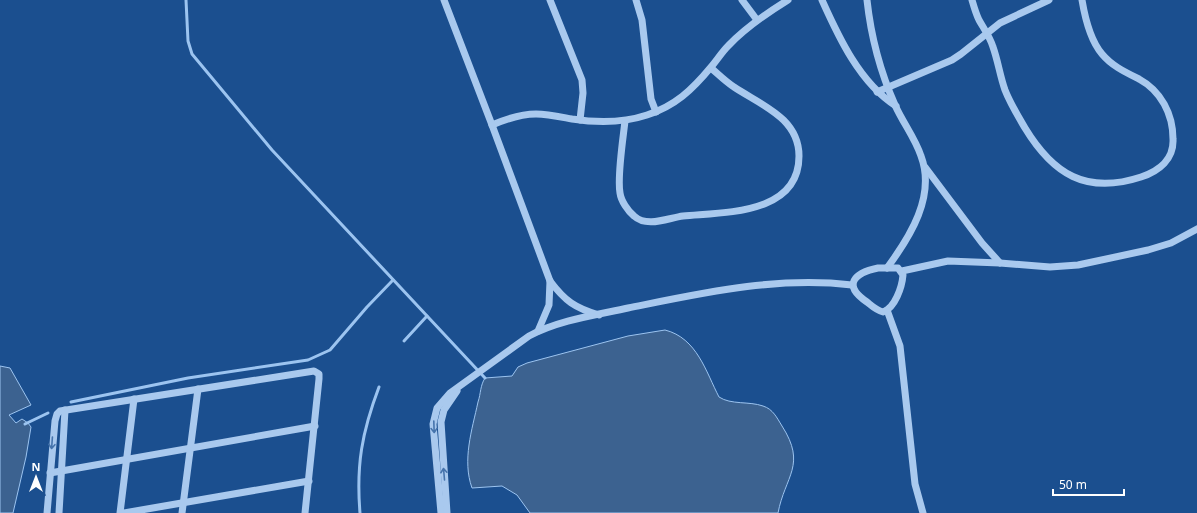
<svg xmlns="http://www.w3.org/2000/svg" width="1197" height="513" font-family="'Noto Sans',sans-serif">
<rect width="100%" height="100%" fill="#1b4f8f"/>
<g fill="#3c6290" stroke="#9cc4f0">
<path d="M 665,330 C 697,338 706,372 719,397 C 731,405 749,401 763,406 C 773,409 777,418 782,426 C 807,465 785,476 778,513 L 530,513 L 517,495 L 502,486 L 472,488 C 462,460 472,430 478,402 C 481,393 480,386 485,378 L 512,376 L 518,367 L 527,363 L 628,336 Z"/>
<path d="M 0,366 L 10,368 L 31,405 L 9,415 L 16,423 L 22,419 L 28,423 L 31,427 L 26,457 L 13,513 L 0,513 Z"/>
</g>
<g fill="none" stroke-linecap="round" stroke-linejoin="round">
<g stroke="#9cc4f0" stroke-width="3">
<path d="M 186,0 L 188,41 L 192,54 L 272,150 L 485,378"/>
<path d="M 404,341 L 427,316"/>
<path d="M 71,402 L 188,378 L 308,360 L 330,350 L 367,307 L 393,280"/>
<path d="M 25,424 L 48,413"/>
<path d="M 360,513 C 356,465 362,432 379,387"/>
</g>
<g stroke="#a9c9ee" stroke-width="7">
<path d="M 444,0 L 492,125 L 550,281 C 565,301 575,308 599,315"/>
<path d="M 550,0 L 582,80 L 583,93 L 580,120"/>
<path d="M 636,0 L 642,20 L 651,99 L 656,112"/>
<path d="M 742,0 L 757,20"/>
<path d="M 822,0 C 839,38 860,83 896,106"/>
<path d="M 867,0 C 871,37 880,71 895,105 C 903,123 915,138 921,156 C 936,196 910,237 887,268"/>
<path d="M 972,0 C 974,7 976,14 979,20 C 984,29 990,37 993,47 C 998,61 1000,76 1005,90 C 1010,103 1018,116 1025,128 C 1053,174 1086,195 1141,177 C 1159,171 1174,159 1173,139 C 1173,114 1161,91 1139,79 C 1125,72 1112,66 1102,54 C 1090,40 1085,18 1082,0"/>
<path d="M 877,92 L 952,60 L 961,54 L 1000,23 L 1049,0"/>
<path d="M 625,121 C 623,139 617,177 620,193 C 621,201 628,211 634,216 C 647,228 668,218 683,216 C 724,212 799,215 799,156 C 799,118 761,105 734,87 C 726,82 718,74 711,68"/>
<path d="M 492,125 C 506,119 521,114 536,114 C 548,114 561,117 572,119 C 598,123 623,123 647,115 C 675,106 692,90 711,67 C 717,60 722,52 728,46 C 746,27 767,13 788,0"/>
<path d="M 925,167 L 982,243 L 1000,263"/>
<path d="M 878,268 L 898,268 L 903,275 C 902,287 895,308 883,312 C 876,310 872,306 867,302 C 842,285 854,273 878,268 Z"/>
<path d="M 902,271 L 948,261 L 1000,263 L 1050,267 L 1078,265 L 1148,250 L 1171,243 L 1197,229"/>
<path d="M 887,310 L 900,346 L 915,484 L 923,513"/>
<path d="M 538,331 L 549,305 L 550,281"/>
<path d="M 50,473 L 315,426"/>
<path d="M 47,513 L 55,421 L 57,414 L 60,411 L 314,371 L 319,374 L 319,379 L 305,513"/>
<path d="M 59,513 L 65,410"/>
<path d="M 120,513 L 134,399"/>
<path d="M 124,513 L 309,481"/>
<path d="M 182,513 L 198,389"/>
<path d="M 441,513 L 433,424 L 437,408 L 450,393 L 529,336 C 559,320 596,315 628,308 C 702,293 776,276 852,285"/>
<path d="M 447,513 L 441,422 L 444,410 L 457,391"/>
</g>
</g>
<defs><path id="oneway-shaft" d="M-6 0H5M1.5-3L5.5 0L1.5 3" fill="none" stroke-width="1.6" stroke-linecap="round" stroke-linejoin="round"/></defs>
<g stroke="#4674ac">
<use href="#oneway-shaft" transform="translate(434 427) rotate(88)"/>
<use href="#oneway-shaft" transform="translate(52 443) rotate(94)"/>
<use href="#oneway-shaft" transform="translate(444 474) rotate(-95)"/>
</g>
<g transform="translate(36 477)" stroke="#1b4f8f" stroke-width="3" paint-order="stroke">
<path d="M0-3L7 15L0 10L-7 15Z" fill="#ffffff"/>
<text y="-6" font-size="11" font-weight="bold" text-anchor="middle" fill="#ffffff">N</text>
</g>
<path d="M1053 489v6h71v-6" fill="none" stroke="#ffffff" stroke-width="2"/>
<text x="1059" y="489" font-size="12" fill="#ffffff" stroke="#1b4f8f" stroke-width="3" paint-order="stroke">50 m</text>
</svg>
